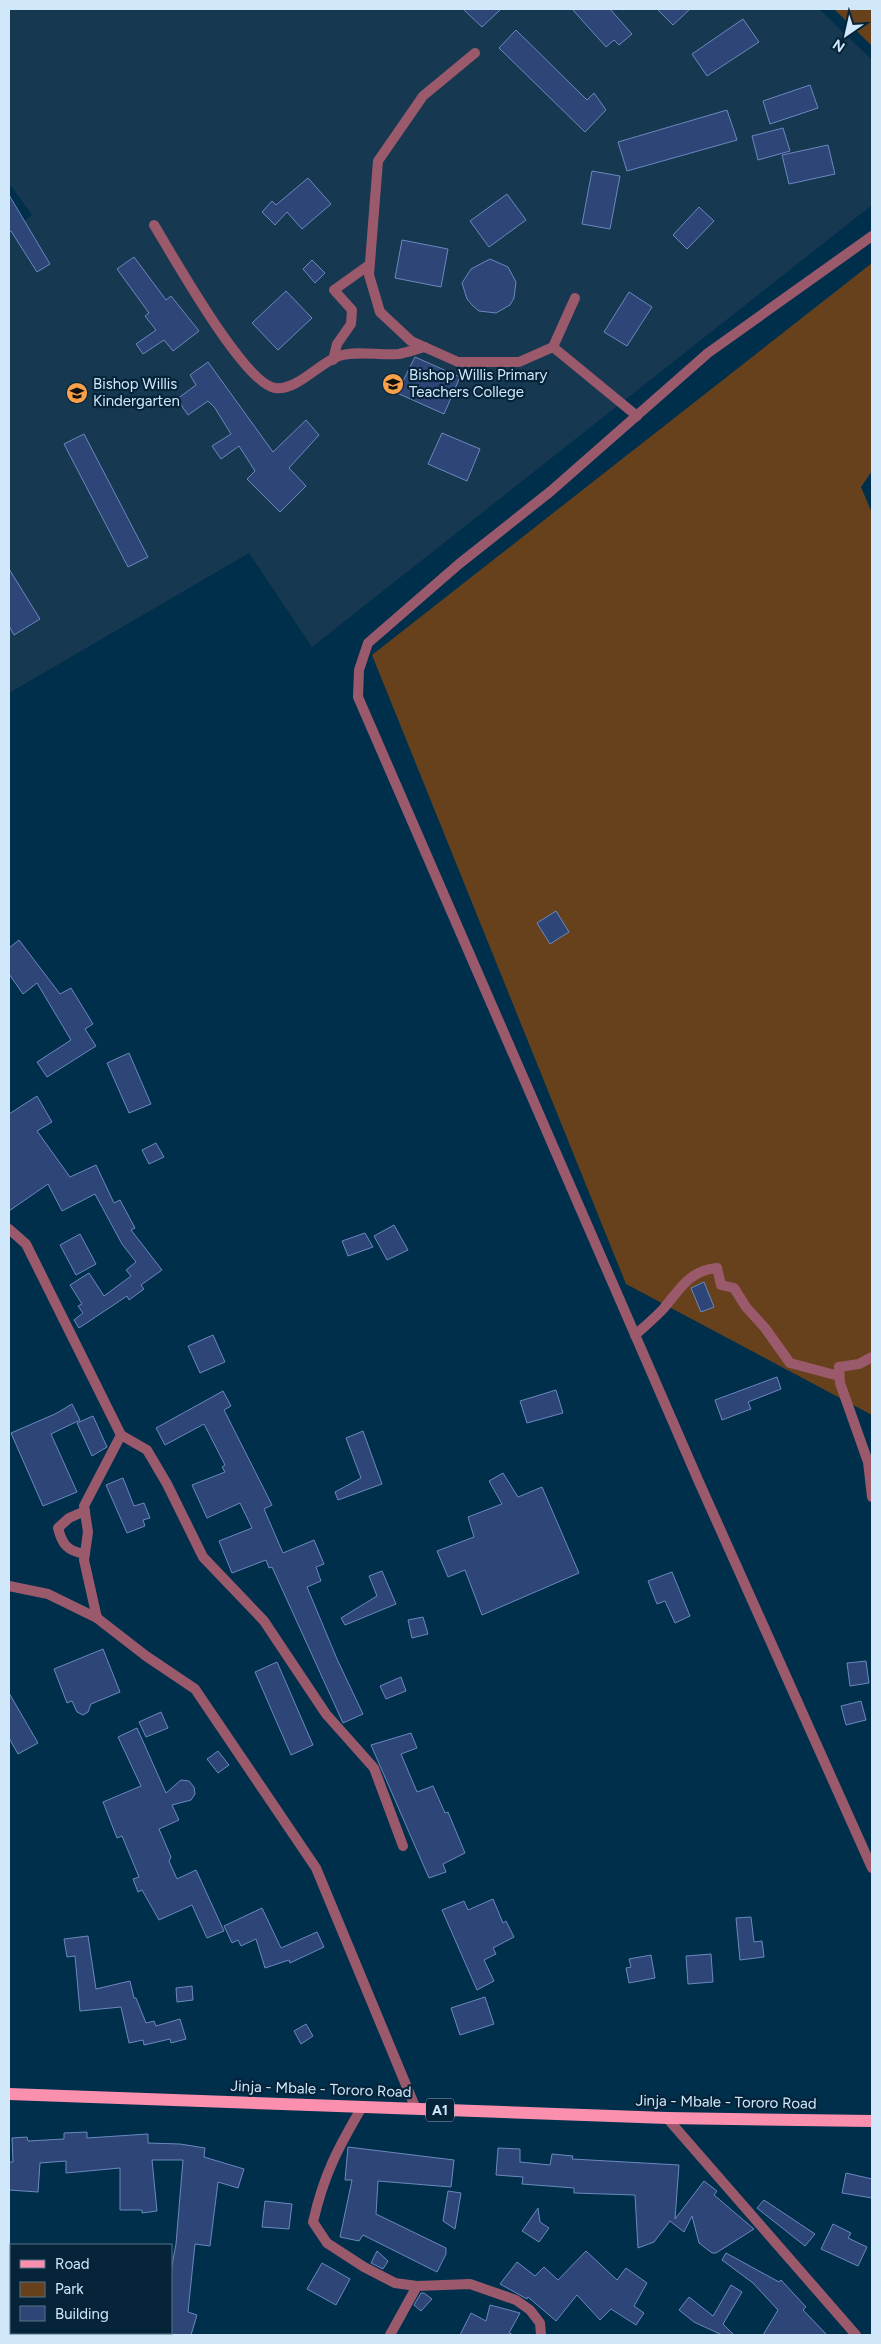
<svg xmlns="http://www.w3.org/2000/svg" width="881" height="2344" font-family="Figtree,sans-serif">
<rect width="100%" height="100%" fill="#002f4c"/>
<path fill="#163850" d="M 9,9 L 819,9 L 872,60 L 872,205 L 312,647 L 249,553 L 9,693 L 9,233 L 32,215 L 9,183 Z"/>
<g fill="#67411c">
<path d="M 834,9 L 872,9 L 872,46 Z"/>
<path d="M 872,263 L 872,471 L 861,487 L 872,513 L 872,1415 L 626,1284 L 372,655 Z"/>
</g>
<g fill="#2d4677" stroke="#6b88be">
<path d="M 463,9 L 501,9 L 482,27 Z"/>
<path d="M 572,9 L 610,9 L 632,34 L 619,45 L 614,40 L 606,47 Z"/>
<path d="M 657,9 L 690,9 L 673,25 Z"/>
<path d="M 743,19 L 759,42 L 707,76 L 692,54 Z"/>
<path d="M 516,30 L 587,100 L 594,93 L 606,110 L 585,132 L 499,48 Z"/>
<path d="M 810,85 L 818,108 L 770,124 L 763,101 Z"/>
<path d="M 727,110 L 737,140 L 627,171 L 618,142 Z"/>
<path d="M 783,128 L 790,151 L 758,160 L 752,136 Z"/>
<path d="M 828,145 L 835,174 L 789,184 L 782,155 Z"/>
<path d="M 592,171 L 620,176 L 610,229 L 582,224 Z"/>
<path d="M 308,178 L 331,204 L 302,229 L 287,212 L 275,225 L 262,212 L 272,201 L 276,205 Z"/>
<path d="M 507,194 L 526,220 L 489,247 L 470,221 Z"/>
<path d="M 9,195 L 50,264 L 37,272 L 11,231 L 9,232 Z"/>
<path d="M 699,207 L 714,221 L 687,249 L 673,235 Z"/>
<path d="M 402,240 L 448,249 L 441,287 L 395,278 Z"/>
<path d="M 134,257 L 166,300 L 171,296 L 199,331 L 173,351 L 164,340 L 143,354 L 136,344 L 156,330 L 145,316 L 149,313 L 117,269 Z"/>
<path d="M 490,259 L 508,267 L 516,282 L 514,298 L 510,305 L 496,313 L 479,311 L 473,306 L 467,299 L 462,283 L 471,269 Z"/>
<path d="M 312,260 L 325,273 L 315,283 L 303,269 Z"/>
<path d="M 286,291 L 312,318 L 278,350 L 252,323 Z"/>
<path d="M 629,292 L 652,307 L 627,346 L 604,332 Z"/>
<path d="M 415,357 L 460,377 L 444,414 L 397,393 Z"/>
<path d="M 208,362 L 273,452 L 306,420 L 319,435 L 289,468 L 306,486 L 280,512 L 247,479 L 255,471 L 239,446 L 221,459 L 212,446 L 231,434 L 215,408 L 208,401 L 188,415 L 177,399 L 196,385 L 190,375 Z"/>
<path d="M 442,433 L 480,449 L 467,481 L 428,464 Z"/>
<path d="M 84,434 L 148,557 L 128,567 L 64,444 Z"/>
<path d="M 9,569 L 40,619 L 14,635 L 9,626 Z"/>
<path d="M 556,911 L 569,932 L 550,944 L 537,923 Z"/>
<path d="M 19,940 L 60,994 L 71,988 L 93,1024 L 85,1029 L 96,1046 L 47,1077 L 37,1062 L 71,1040 L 37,983 L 23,994 L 9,974 L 9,948 Z"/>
<path d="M 129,1053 L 151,1104 L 129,1113 L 107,1063 Z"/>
<path d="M 37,1096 L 52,1122 L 37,1131 L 70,1177 L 96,1165 L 114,1203 L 120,1200 L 135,1228 L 131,1230 L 162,1270 L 141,1285 L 144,1289 L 129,1300 L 127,1296 L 79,1328 L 74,1320 L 83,1313 L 78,1306 L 82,1304 L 70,1285 L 89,1273 L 104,1296 L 131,1276 L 126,1270 L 136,1262 L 122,1244 L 95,1194 L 62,1211 L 48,1184 L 9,1211 L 9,1114 Z"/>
<path d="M 156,1143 L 164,1157 L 149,1164 L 142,1150 Z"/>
<path d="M 394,1225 L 408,1250 L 387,1260 L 374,1236 Z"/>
<path d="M 365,1233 L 373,1247 L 348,1256 L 342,1241 Z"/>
<path d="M 80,1234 L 96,1264 L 76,1275 L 60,1245 Z"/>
<path d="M 704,1282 L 714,1307 L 701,1312 L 691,1288 Z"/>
<path d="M 213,1335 L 225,1362 L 200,1373 L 188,1346 Z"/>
<path d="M 777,1377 L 781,1389 L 748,1402 L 751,1409 L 722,1420 L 715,1400 Z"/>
<path d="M 556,1390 L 563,1413 L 527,1423 L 520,1401 Z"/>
<path d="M 223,1391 L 231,1406 L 224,1410 L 272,1505 L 264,1509 L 283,1553 L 314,1540 L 324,1564 L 316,1567 L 321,1581 L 307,1587 L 337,1659 L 363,1714 L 343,1723 L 272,1567 L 269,1568 L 266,1560 L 232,1573 L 219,1541 L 252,1528 L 240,1503 L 207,1518 L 192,1485 L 225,1472 L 222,1467 L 225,1465 L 204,1424 L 165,1445 L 156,1428 Z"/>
<path d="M 72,1404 L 80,1420 L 51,1434 L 77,1492 L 43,1506 L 11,1433 L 55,1414 Z"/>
<path d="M 93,1416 L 107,1447 L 92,1456 L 77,1423 Z"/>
<path d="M 363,1431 L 382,1484 L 338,1500 L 335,1492 L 361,1478 L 346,1438 Z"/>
<path d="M 503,1473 L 518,1497 L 542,1487 L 579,1573 L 482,1615 L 465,1570 L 448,1577 L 437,1551 L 474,1537 L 468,1517 L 502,1504 L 489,1481 Z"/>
<path d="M 123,1478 L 134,1506 L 144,1503 L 150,1518 L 143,1520 L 145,1526 L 127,1533 L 106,1485 Z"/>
<path d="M 382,1571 L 396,1604 L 345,1625 L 341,1618 L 377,1596 L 369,1576 Z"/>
<path d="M 672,1572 L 690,1616 L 675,1623 L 665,1601 L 657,1604 L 648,1581 Z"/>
<path d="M 423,1617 L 428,1634 L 412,1638 L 408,1620 Z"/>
<path d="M 103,1649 L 120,1692 L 91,1704 L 88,1712 L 83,1715 L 77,1712 L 72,1701 L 67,1703 L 54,1669 Z"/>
<path d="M 866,1661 L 869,1683 L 850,1686 L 847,1663 Z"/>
<path d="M 277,1662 L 313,1745 L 291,1755 L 255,1672 Z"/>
<path d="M 401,1677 L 406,1691 L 386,1699 L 380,1686 Z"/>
<path d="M 9,1693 L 38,1743 L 18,1754 L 9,1738 Z"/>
<path d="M 861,1701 L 866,1720 L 846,1725 L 841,1706 Z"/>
<path d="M 161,1712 L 168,1728 L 146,1737 L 139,1722 Z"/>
<path d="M 137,1728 L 166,1793 L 181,1780 L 189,1781 L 194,1787 L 195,1794 L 191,1800 L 172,1805 L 179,1820 L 159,1829 L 171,1857 L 169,1861 L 177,1879 L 196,1870 L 224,1931 L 207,1938 L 192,1905 L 159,1920 L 142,1890 L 138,1892 L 133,1879 L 139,1877 L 122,1836 L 117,1838 L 103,1802 L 141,1786 L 118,1737 Z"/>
<path d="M 411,1733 L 417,1748 L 401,1754 L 417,1792 L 433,1786 L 445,1813 L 448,1812 L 465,1853 L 443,1864 L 446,1872 L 429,1878 L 371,1745 Z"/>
<path d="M 218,1751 L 229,1765 L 218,1773 L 207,1759 Z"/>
<path d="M 493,1899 L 503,1923 L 506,1921 L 514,1937 L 493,1948 L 496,1954 L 484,1960 L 494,1981 L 477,1990 L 442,1910 L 464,1901 L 468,1910 Z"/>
<path d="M 262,1908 L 281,1948 L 317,1932 L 324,1947 L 290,1963 L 289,1960 L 265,1968 L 256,1939 L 241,1946 L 238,1940 L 232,1943 L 224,1926 Z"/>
<path d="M 751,1917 L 754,1942 L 762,1941 L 764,1957 L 740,1960 L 736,1918 Z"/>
<path d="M 88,1936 L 96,1989 L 130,1981 L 134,1998 L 136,1998 L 146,2023 L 154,2021 L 156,2026 L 180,2019 L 186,2039 L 171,2043 L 170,2039 L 144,2045 L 143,2040 L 129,2043 L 121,2007 L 80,2011 L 75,1956 L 67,1957 L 64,1939 Z"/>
<path d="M 711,1954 L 713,1982 L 688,1984 L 686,1956 Z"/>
<path d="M 651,1955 L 655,1978 L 629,1983 L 626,1968 L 631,1967 L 629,1959 Z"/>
<path d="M 192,1986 L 193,2000 L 177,2002 L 176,1988 Z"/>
<path d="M 485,1997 L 494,2024 L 460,2035 L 451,2008 Z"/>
<path d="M 306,2024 L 313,2036 L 301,2044 L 294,2031 Z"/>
<path d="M 87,2132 L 87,2138 L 148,2134 L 148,2143 L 180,2144 L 205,2148 L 204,2157 L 244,2169 L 238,2188 L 218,2182 L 210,2246 L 195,2244 L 188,2312 L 197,2315 L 191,2335 L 171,2335 L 171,2271 L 176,2244 L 183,2160 L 152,2160 L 157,2211 L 142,2213 L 142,2210 L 120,2210 L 120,2168 L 66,2173 L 66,2161 L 40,2163 L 38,2192 L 9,2190 L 9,2162 L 13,2162 L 12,2138 L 27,2137 L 28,2141 L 64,2139 L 64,2133 Z"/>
<path d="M 348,2147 L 454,2160 L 451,2187 L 378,2181 L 376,2214 L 446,2248 L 446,2254 L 437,2272 L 363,2235 L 359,2241 L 340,2237 L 352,2180 L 345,2180 Z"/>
<path d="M 498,2148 L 520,2149 L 520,2162 L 550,2165 L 552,2154 L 573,2156 L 572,2159 L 679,2165 L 675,2219 L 704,2181 L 717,2191 L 714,2195 L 754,2229 L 716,2253 L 712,2253 L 699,2243 L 692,2216 L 684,2232 L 670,2221 L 654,2242 L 638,2248 L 635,2195 L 574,2193 L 574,2188 L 522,2184 L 523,2177 L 496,2175 Z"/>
<path d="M 846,2173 L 872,2179 L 872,2198 L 842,2193 Z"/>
<path d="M 448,2191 L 461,2193 L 455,2229 L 443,2221 Z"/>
<path d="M 764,2200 L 815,2234 L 805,2246 L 757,2208 Z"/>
<path d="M 265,2201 L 292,2204 L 289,2229 L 262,2227 Z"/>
<path d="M 538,2208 L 540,2222 L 549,2228 L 539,2242 L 522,2231 Z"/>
<path d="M 833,2224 L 851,2233 L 848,2238 L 867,2247 L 858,2266 L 821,2249 Z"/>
<path d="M 377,2251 L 388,2261 L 383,2269 L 371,2263 Z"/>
<path d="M 586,2251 L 617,2280 L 626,2268 L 647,2283 L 634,2306 L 644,2313 L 636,2325 L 611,2309 L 600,2320 L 577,2295 L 556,2321 L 528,2297 L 527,2299 L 500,2284 L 517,2262 L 535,2276 L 544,2267 L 558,2280 Z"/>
<path d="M 726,2253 L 779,2282 L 781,2280 L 806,2307 L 803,2310 L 827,2335 L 763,2335 L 778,2310 L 753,2283 L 722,2260 Z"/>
<path d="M 322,2263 L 350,2279 L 336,2305 L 307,2289 Z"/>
<path d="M 731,2285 L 742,2292 L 723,2324 L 734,2335 L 722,2335 L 694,2322 L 679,2310 L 689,2297 L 713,2316 Z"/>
<path d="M 421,2293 L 424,2293 L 432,2299 L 421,2311 L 414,2305 Z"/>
<path d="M 490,2305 L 520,2313 L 509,2333 L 514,2335 L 460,2335 L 471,2313 L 486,2321 Z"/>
</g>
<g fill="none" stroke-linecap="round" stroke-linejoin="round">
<g stroke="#9b5a6c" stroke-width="10">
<path d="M 475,53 L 423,96 L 378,161 L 369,275 L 380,312 L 411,341 L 458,362 L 519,362 L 553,347 L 637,416"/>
<path d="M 154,225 C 172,254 244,384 275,388 C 297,391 319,363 339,356 C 358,350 380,356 399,354 C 408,352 417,349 425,347"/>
<path d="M 872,236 L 708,353 L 551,491 L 459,564 L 368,643 L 359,670 L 358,697 L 699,1482 L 872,1868"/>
<path d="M 553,347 L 575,298"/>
<path d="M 333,360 L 337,344 L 351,324 L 352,310 L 334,290 L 369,265"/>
<path d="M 9,1229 L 26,1244 L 121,1435 L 147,1450 L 167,1484 L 203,1557 L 264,1621 L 326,1714 L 374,1768 L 403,1846"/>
<path d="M 635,1335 C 645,1326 655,1318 664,1308 C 680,1289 690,1270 717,1268 L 721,1285 L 734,1288 L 746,1307 L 765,1328 L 790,1363 L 839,1376"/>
<path d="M 872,1357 L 859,1364 L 839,1367 L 840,1383 L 868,1462 L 872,1497"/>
<path d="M 85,1554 C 67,1551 62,1544 58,1528 L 69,1518 L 85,1511"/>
<path d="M 9,1586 L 48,1594 L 97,1618 L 146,1656 L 195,1689 L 316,1868 L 416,2109"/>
<path d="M 97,1618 L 84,1560 L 88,1532 L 84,1506 L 121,1435"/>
<path d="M 362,2107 C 338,2148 324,2174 313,2222 L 327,2243 L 364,2267 L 395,2283 L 417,2286 L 470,2284 L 516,2300 L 530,2310 L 540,2323 L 541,2335"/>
<path d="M 667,2118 L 856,2335"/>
<path d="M 390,2335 L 417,2286"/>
</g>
<path stroke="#fb8fae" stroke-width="12" d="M 9,2094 L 667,2118 L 872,2121"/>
</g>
<defs>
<g id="school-disc" transform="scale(1.125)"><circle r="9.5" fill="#f8a14a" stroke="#062439"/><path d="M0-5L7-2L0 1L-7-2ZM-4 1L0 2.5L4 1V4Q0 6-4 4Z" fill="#111"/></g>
</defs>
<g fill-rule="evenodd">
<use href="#school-disc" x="393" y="384"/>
<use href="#school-disc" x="77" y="393"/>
</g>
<g text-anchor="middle" stroke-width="4.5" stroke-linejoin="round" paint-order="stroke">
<rect fill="#062439" stroke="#94adc1" stroke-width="1" x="426" y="2098.5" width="28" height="23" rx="4"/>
<g font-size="14" font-weight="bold" fill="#d1e8fb">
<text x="440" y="2115">A1</text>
</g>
<g font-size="15" fill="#d1e8fb" stroke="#062439" text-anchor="start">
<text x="409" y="380">Bishop Willis Primary<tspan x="409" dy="17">Teachers College</tspan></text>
<text x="93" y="389">Bishop Willis<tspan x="93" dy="17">Kindergarten</tspan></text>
</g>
<g font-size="15" fill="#d1e8fb" stroke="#062439">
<text transform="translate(321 2089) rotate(2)" y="5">Jinja - Mbale - Tororo Road</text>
<text transform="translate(726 2102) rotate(1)" y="5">Jinja - Mbale - Tororo Road</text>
</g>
</g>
<rect width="881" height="2344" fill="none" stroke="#d1e8fb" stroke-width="20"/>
<rect x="10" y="2244" width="162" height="90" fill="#062439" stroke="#577287"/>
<rect x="20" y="2260" width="25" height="8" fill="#fb8fae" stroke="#577287"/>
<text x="55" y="2269" font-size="15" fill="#d1e8fb">Road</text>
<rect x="20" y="2282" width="25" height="15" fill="#67411c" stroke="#577287"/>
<text x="55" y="2294" font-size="15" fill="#d1e8fb">Park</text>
<rect x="20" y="2306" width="25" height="15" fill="#2d4677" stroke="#577287"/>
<text x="55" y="2319" font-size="15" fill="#d1e8fb">Building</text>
<g transform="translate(846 35) rotate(214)" stroke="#062439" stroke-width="4" paint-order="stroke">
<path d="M0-4L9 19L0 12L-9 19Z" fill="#d1e8fb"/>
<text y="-8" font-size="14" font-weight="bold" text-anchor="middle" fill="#d1e8fb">N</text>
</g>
</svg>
